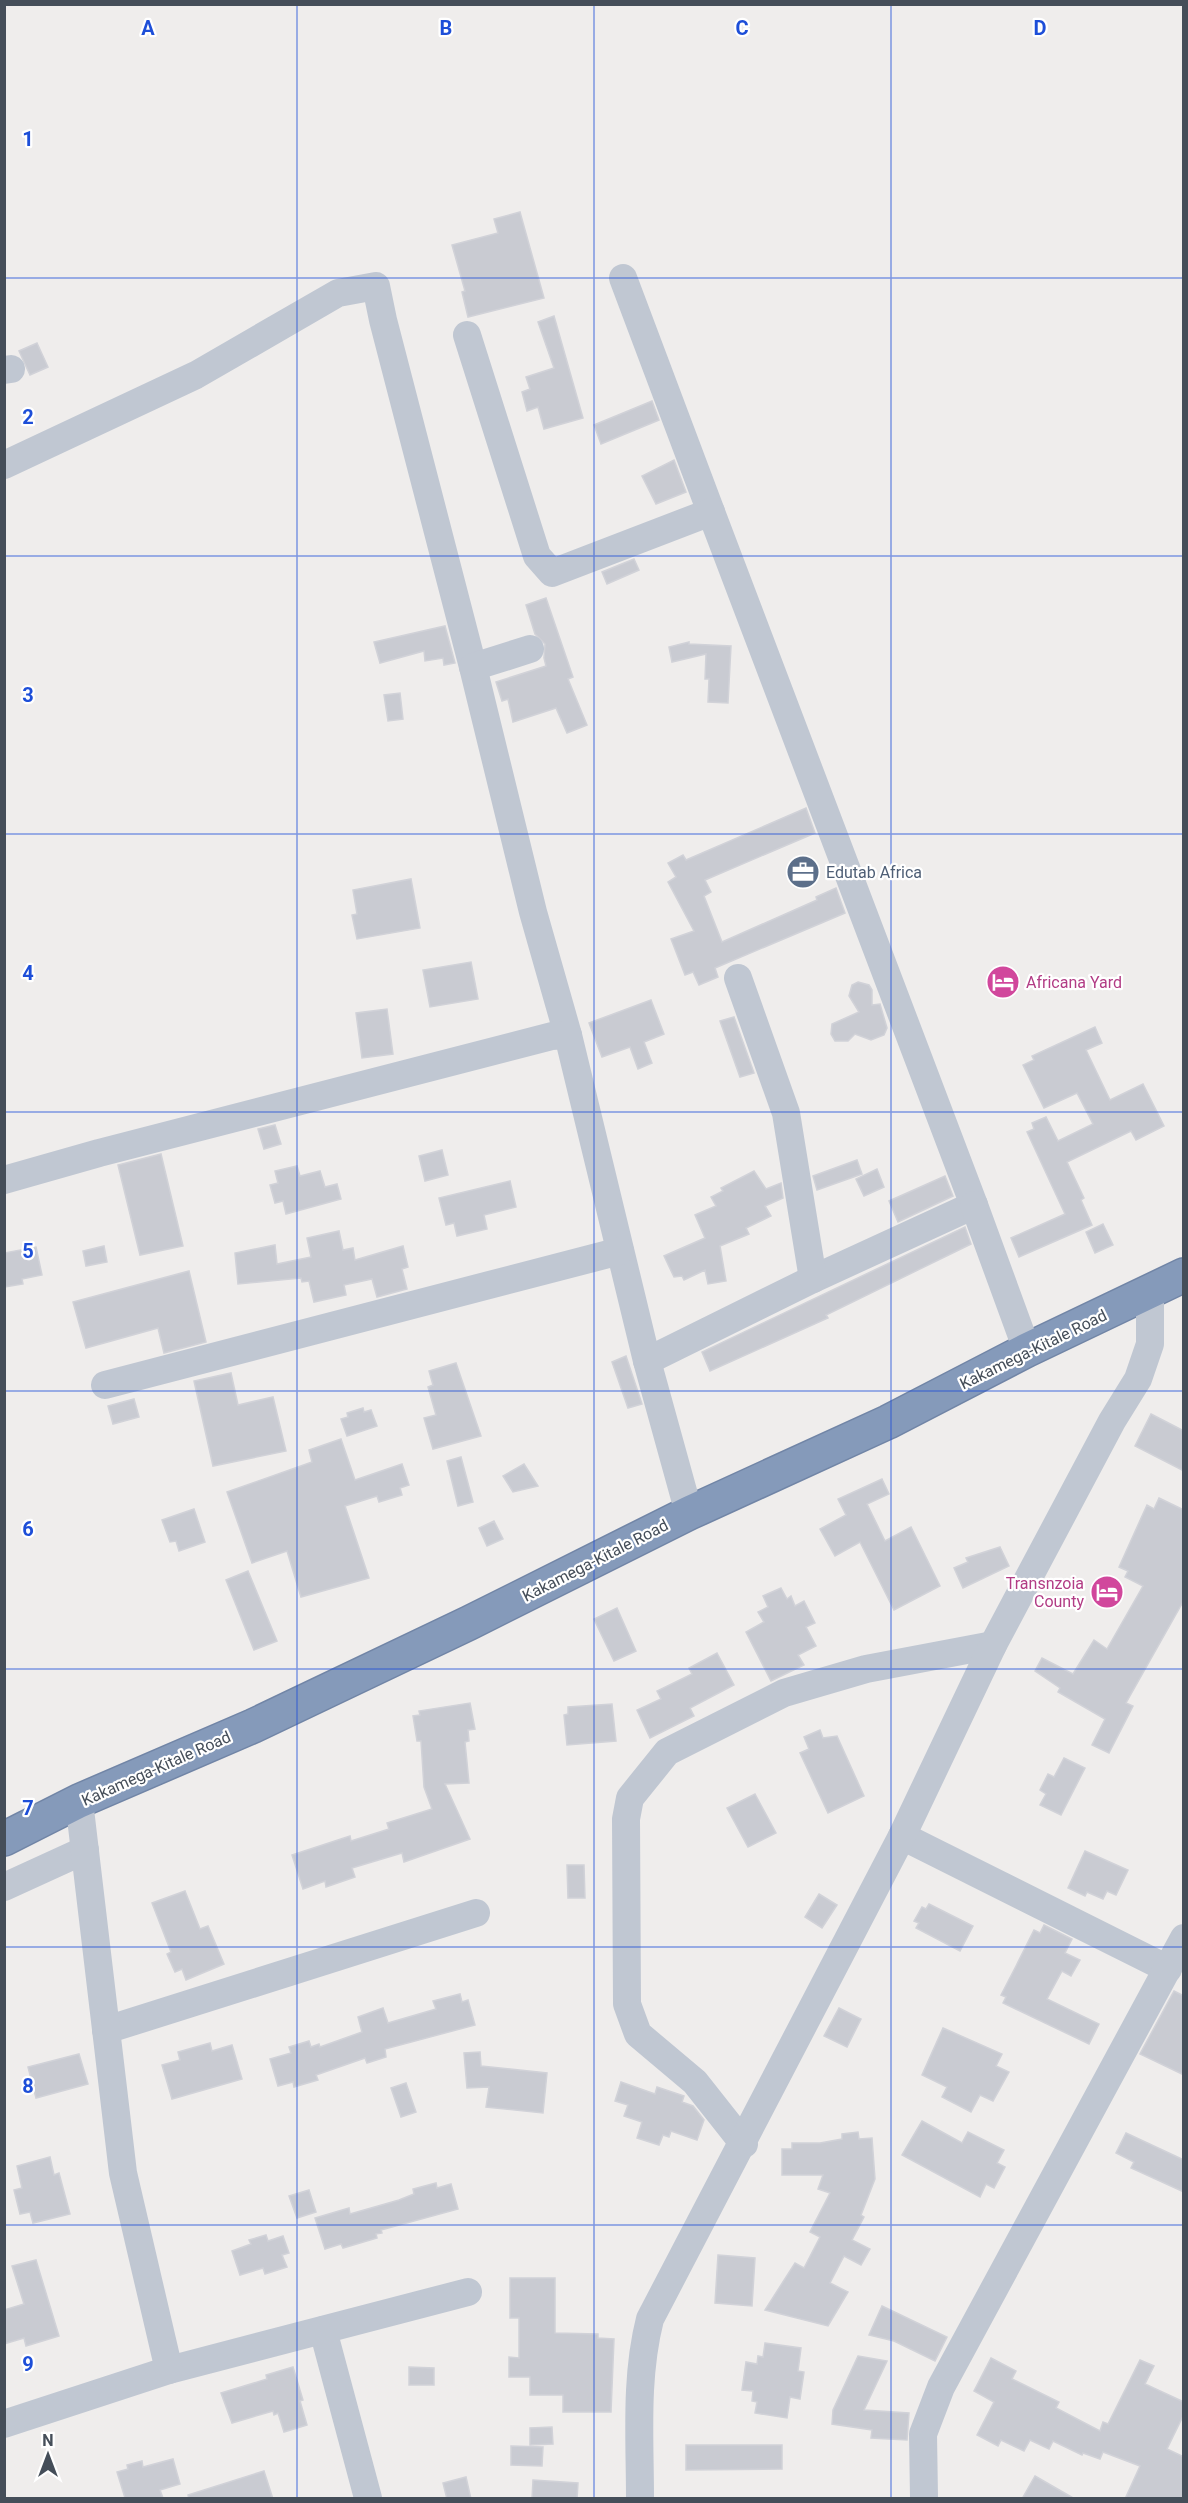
<svg xmlns="http://www.w3.org/2000/svg" width="1188" height="2503" font-family="Roboto,sans-serif">
<rect width="100%" height="100%" fill="#efedec"/>
<g fill="#c9cbd2" stroke="#d1d2d8" stroke-width="1.5">
<path d="M 520,212 L 544,298 L 468,317 L 462,292 L 465,291 L 452,245 L 498,233 L 494,219 Z"/>
<path d="M 554,316 L 583,418 L 544,429 L 538,407 L 527,411 L 522,392 L 530,389 L 526,377 L 554,368 L 538,322 Z"/>
<path d="M 37,343 L 48,367 L 30,375 L 19,351 Z"/>
<path d="M 652,401 L 659,420 L 601,444 L 594,425 Z"/>
<path d="M 674,460 L 686,492 L 656,504 L 642,476 Z"/>
<path d="M 634,559 L 639,570 L 607,584 L 602,572 Z"/>
<path d="M 546,598 L 573,677 L 568,679 L 587,725 L 567,733 L 556,708 L 513,722 L 508,699 L 502,701 L 496,682 L 546,666 L 544,658 L 545,644 L 535,634 L 526,605 Z"/>
<path d="M 445,626 L 455,663 L 444,665 L 443,658 L 425,661 L 424,651 L 380,663 L 374,642 Z"/>
<path d="M 689,642 L 689,644 L 731,646 L 728,703 L 708,702 L 709,679 L 705,679 L 706,654 L 672,662 L 669,647 Z"/>
<path d="M 400,693 L 403,719 L 388,721 L 384,695 Z"/>
<path d="M 806,808 L 815,833 L 705,880 L 711,892 L 704,896 L 722,942 L 817,900 L 816,897 L 836,888 L 845,913 L 715,968 L 718,977 L 699,985 L 693,972 L 685,975 L 671,939 L 694,931 L 668,882 L 676,877 L 668,863 L 683,855 L 686,860 Z"/>
<path d="M 411,879 L 420,928 L 357,939 L 352,915 L 357,914 L 353,890 Z"/>
<path d="M 471,962 L 478,999 L 430,1007 L 423,970 Z"/>
<path d="M 858,982 L 869,985 L 872,990 L 872,1005 L 880,1004 L 887,1028 L 884,1035 L 871,1040 L 855,1034 L 848,1041 L 835,1041 L 831,1034 L 832,1024 L 859,1012 L 849,996 L 852,985 Z"/>
<path d="M 651,1000 L 664,1034 L 644,1042 L 652,1063 L 638,1069 L 630,1047 L 602,1057 L 589,1023 Z"/>
<path d="M 387,1009 L 393,1054 L 362,1058 L 356,1013 Z"/>
<path d="M 734,1017 L 754,1073 L 740,1077 L 720,1021 Z"/>
<path d="M 1095,1027 L 1102,1043 L 1086,1050 L 1110,1100 L 1143,1084 L 1164,1126 L 1136,1140 L 1131,1131 L 1067,1162 L 1084,1198 L 1081,1200 L 1092,1225 L 1019,1257 L 1011,1238 L 1065,1214 L 1027,1132 L 1034,1129 L 1032,1123 L 1046,1117 L 1058,1141 L 1093,1124 L 1077,1093 L 1044,1108 L 1023,1065 L 1034,1060 L 1032,1056 Z"/>
<path d="M 275,1125 L 281,1144 L 264,1149 L 258,1129 Z"/>
<path d="M 442,1150 L 448,1175 L 425,1181 L 419,1156 Z"/>
<path d="M 161,1154 L 183,1246 L 140,1255 L 118,1165 Z"/>
<path d="M 857,1160 L 862,1174 L 817,1190 L 813,1176 Z"/>
<path d="M 297,1166 L 300,1176 L 320,1171 L 325,1187 L 337,1184 L 341,1199 L 286,1214 L 283,1201 L 275,1203 L 270,1185 L 278,1183 L 275,1171 Z"/>
<path d="M 877,1169 L 884,1187 L 864,1196 L 856,1179 Z"/>
<path d="M 754,1171 L 766,1189 L 781,1183 L 783,1198 L 765,1206 L 771,1216 L 746,1228 L 749,1234 L 720,1246 L 726,1281 L 708,1284 L 705,1270 L 684,1280 L 682,1276 L 674,1277 L 664,1256 L 705,1238 L 695,1215 L 716,1206 L 711,1197 L 723,1191 L 721,1188 Z"/>
<path d="M 945,1176 L 953,1196 L 898,1222 L 889,1201 Z"/>
<path d="M 510,1181 L 516,1207 L 484,1215 L 487,1229 L 457,1236 L 454,1223 L 446,1225 L 439,1198 Z"/>
<path d="M 1103,1224 L 1113,1245 L 1095,1253 L 1086,1232 Z"/>
<path d="M 965,1227 L 971,1244 L 826,1315 L 828,1318 L 710,1371 L 702,1352 Z"/>
<path d="M 339,1231 L 343,1250 L 353,1248 L 355,1260 L 403,1246 L 408,1267 L 402,1269 L 407,1289 L 377,1297 L 372,1279 L 344,1285 L 346,1295 L 314,1302 L 309,1281 L 302,1282 L 301,1278 L 238,1284 L 235,1253 L 275,1245 L 277,1264 L 311,1257 L 307,1238 Z"/>
<path d="M 104,1246 L 107,1262 L 86,1266 L 83,1251 Z"/>
<path d="M 36,1247 L 42,1275 L 22,1279 L 23,1284 L 4,1287 L 4,1253 Z"/>
<path d="M 189,1271 L 206,1342 L 164,1353 L 158,1328 L 86,1348 L 73,1302 Z"/>
<path d="M 626,1356 L 642,1404 L 628,1408 L 612,1362 Z"/>
<path d="M 456,1363 L 481,1436 L 433,1449 L 424,1418 L 436,1415 L 428,1387 L 433,1385 L 429,1371 Z"/>
<path d="M 231,1373 L 238,1405 L 273,1397 L 286,1451 L 213,1466 L 194,1381 Z"/>
<path d="M 134,1399 L 139,1417 L 113,1424 L 108,1406 Z"/>
<path d="M 363,1408 L 364,1412 L 371,1410 L 377,1426 L 347,1436 L 341,1419 L 348,1417 L 347,1413 Z"/>
<path d="M 1151,1414 L 1184,1431 L 1184,1471 L 1135,1446 Z"/>
<path d="M 341,1439 L 355,1480 L 402,1464 L 409,1485 L 400,1488 L 402,1495 L 379,1502 L 377,1496 L 345,1506 L 369,1578 L 301,1597 L 287,1551 L 252,1563 L 227,1492 L 312,1462 L 309,1450 Z"/>
<path d="M 461,1457 L 473,1502 L 458,1506 L 447,1461 Z"/>
<path d="M 524,1464 L 538,1486 L 513,1492 L 503,1476 Z"/>
<path d="M 882,1479 L 889,1494 L 867,1504 L 885,1541 L 911,1527 L 940,1586 L 894,1610 L 860,1542 L 835,1556 L 820,1529 L 846,1515 L 838,1499 Z"/>
<path d="M 1159,1498 L 1184,1510 L 1184,1600 L 1126,1703 L 1133,1706 L 1109,1753 L 1092,1745 L 1105,1719 L 1058,1692 L 1060,1688 L 1035,1671 L 1042,1658 L 1073,1674 L 1094,1640 L 1107,1649 L 1143,1586 L 1125,1577 L 1128,1571 L 1119,1567 L 1147,1505 L 1154,1509 Z"/>
<path d="M 194,1509 L 205,1542 L 179,1551 L 176,1541 L 170,1542 L 162,1520 Z"/>
<path d="M 494,1521 L 503,1539 L 487,1546 L 479,1528 Z"/>
<path d="M 1000,1547 L 1009,1566 L 963,1588 L 954,1568 L 968,1562 L 966,1558 Z"/>
<path d="M 248,1571 L 277,1641 L 254,1650 L 226,1580 Z"/>
<path d="M 781,1588 L 787,1599 L 791,1596 L 795,1606 L 804,1601 L 815,1623 L 806,1627 L 816,1646 L 798,1655 L 804,1665 L 771,1681 L 746,1632 L 764,1622 L 758,1612 L 768,1607 L 763,1596 Z"/>
<path d="M 617,1608 L 636,1651 L 614,1661 L 594,1619 Z"/>
<path d="M 717,1653 L 734,1685 L 690,1708 L 694,1716 L 650,1738 L 637,1710 L 661,1699 L 657,1691 L 692,1674 L 689,1668 Z"/>
<path d="M 470,1703 L 475,1729 L 468,1730 L 469,1741 L 465,1742 L 469,1783 L 445,1784 L 470,1839 L 404,1862 L 402,1853 L 352,1868 L 355,1877 L 326,1887 L 325,1881 L 303,1889 L 292,1855 L 350,1836 L 351,1841 L 389,1829 L 387,1823 L 432,1809 L 424,1787 L 421,1741 L 417,1741 L 413,1716 L 420,1715 L 419,1711 Z"/>
<path d="M 612,1704 L 616,1741 L 567,1745 L 564,1715 L 568,1714 L 568,1707 Z"/>
<path d="M 820,1730 L 823,1738 L 837,1736 L 864,1796 L 828,1813 L 800,1753 L 809,1749 L 804,1737 Z"/>
<path d="M 1064,1758 L 1085,1768 L 1061,1815 L 1040,1805 L 1046,1794 L 1040,1790 L 1048,1774 L 1054,1777 Z"/>
<path d="M 755,1794 L 776,1833 L 748,1847 L 727,1808 Z"/>
<path d="M 1085,1851 L 1128,1870 L 1116,1895 L 1107,1891 L 1103,1899 L 1087,1892 L 1085,1896 L 1068,1888 Z"/>
<path d="M 567,1865 L 584,1865 L 585,1898 L 568,1898 Z"/>
<path d="M 185,1891 L 200,1929 L 208,1926 L 224,1964 L 186,1980 L 182,1969 L 175,1972 L 167,1954 L 171,1952 L 152,1903 Z"/>
<path d="M 819,1894 L 837,1905 L 822,1928 L 805,1917 Z"/>
<path d="M 929,1904 L 973,1926 L 960,1951 L 916,1928 L 919,1923 L 914,1921 L 922,1907 L 926,1909 Z"/>
<path d="M 1044,1925 L 1072,1939 L 1065,1953 L 1080,1960 L 1071,1976 L 1062,1971 L 1047,1999 L 1099,2024 L 1089,2044 L 1003,2003 L 1006,1997 L 1001,1995 L 1016,1966 L 1034,1930 L 1040,1933 Z"/>
<path d="M 1174,1991 L 1184,1996 L 1184,2075 L 1140,2054 Z"/>
<path d="M 460,1994 L 462,2002 L 468,2000 L 475,2025 L 385,2049 L 386,2057 L 367,2063 L 365,2058 L 316,2075 L 318,2080 L 294,2087 L 293,2082 L 278,2086 L 270,2059 L 291,2053 L 289,2047 L 309,2041 L 311,2047 L 319,2044 L 320,2047 L 362,2032 L 358,2017 L 383,2008 L 388,2023 L 436,2009 L 433,2001 Z"/>
<path d="M 839,2008 L 861,2019 L 847,2047 L 824,2036 Z"/>
<path d="M 943,2028 L 1002,2054 L 996,2066 L 1009,2072 L 993,2101 L 980,2095 L 971,2112 L 942,2097 L 947,2087 L 922,2075 Z"/>
<path d="M 210,2043 L 212,2051 L 232,2045 L 242,2079 L 172,2099 L 162,2065 L 180,2060 L 178,2052 Z"/>
<path d="M 480,2052 L 481,2066 L 547,2073 L 543,2113 L 486,2107 L 489,2087 L 467,2088 L 464,2053 Z"/>
<path d="M 79,2054 L 88,2084 L 36,2098 L 28,2067 Z"/>
<path d="M 621,2082 L 655,2094 L 657,2087 L 684,2096 L 682,2102 L 693,2106 L 704,2120 L 697,2140 L 671,2131 L 669,2137 L 663,2135 L 659,2145 L 637,2138 L 642,2122 L 624,2116 L 628,2105 L 615,2101 Z"/>
<path d="M 406,2083 L 416,2112 L 401,2117 L 391,2088 Z"/>
<path d="M 922,2121 L 962,2143 L 968,2132 L 1004,2150 L 997,2163 L 1005,2167 L 994,2188 L 986,2184 L 980,2197 L 902,2155 Z"/>
<path d="M 858,2132 L 859,2139 L 872,2138 L 875,2179 L 861,2215 L 864,2217 L 852,2240 L 870,2249 L 861,2265 L 844,2256 L 830,2283 L 848,2292 L 828,2326 L 765,2310 L 795,2263 L 804,2268 L 820,2237 L 810,2232 L 830,2193 L 818,2189 L 823,2175 L 782,2175 L 782,2149 L 792,2149 L 792,2143 L 820,2143 L 842,2139 L 842,2134 Z"/>
<path d="M 1126,2133 L 1184,2160 L 1184,2192 L 1131,2168 L 1134,2162 L 1116,2153 Z"/>
<path d="M 50,2157 L 54,2175 L 59,2173 L 70,2214 L 33,2223 L 30,2212 L 20,2214 L 14,2190 L 22,2188 L 17,2166 Z"/>
<path d="M 436,2183 L 437,2188 L 451,2184 L 458,2209 L 381,2230 L 382,2233 L 376,2234 L 377,2238 L 343,2248 L 341,2244 L 325,2249 L 315,2218 L 349,2208 L 350,2214 L 399,2200 L 414,2194 L 413,2189 Z"/>
<path d="M 309,2190 L 316,2212 L 297,2218 L 289,2196 Z"/>
<path d="M 266,2235 L 268,2241 L 283,2236 L 289,2253 L 282,2255 L 287,2267 L 265,2274 L 263,2268 L 240,2275 L 232,2251 L 251,2244 L 249,2240 Z"/>
<path d="M 718,2255 L 755,2258 L 752,2306 L 715,2303 Z"/>
<path d="M 36,2260 L 59,2336 L 26,2346 L 24,2338 L 4,2344 L 4,2310 L 24,2304 L 12,2266 Z"/>
<path d="M 510,2278 L 555,2278 L 555,2333 L 598,2334 L 598,2338 L 614,2339 L 611,2412 L 563,2412 L 563,2395 L 530,2395 L 530,2377 L 509,2377 L 509,2357 L 519,2358 L 519,2318 L 510,2318 Z"/>
<path d="M 882,2306 L 947,2337 L 935,2361 L 894,2341 L 869,2335 Z"/>
<path d="M 765,2343 L 801,2348 L 798,2371 L 804,2372 L 800,2399 L 790,2397 L 787,2418 L 755,2413 L 757,2402 L 752,2401 L 753,2391 L 742,2390 L 746,2362 L 757,2364 L 758,2356 L 763,2357 Z"/>
<path d="M 858,2356 L 887,2361 L 864,2410 L 909,2413 L 907,2440 L 871,2438 L 872,2430 L 832,2424 L 833,2410 Z"/>
<path d="M 991,2358 L 1016,2371 L 1012,2379 L 1059,2402 L 1056,2408 L 1100,2431 L 1103,2422 L 1108,2424 L 1140,2360 L 1154,2366 L 1145,2384 L 1184,2402 L 1184,2414 L 1167,2449 L 1184,2457 L 1184,2499 L 1125,2499 L 1140,2466 L 1103,2452 L 1100,2459 L 1083,2453 L 1082,2455 L 1053,2441 L 1049,2449 L 1030,2440 L 1024,2451 L 1001,2440 L 998,2446 L 977,2435 L 994,2402 L 974,2391 Z"/>
<path d="M 293,2367 L 303,2400 L 300,2401 L 307,2425 L 284,2432 L 278,2413 L 274,2415 L 273,2411 L 232,2423 L 221,2393 L 267,2379 L 266,2375 Z"/>
<path d="M 409,2367 L 434,2368 L 434,2385 L 409,2385 Z"/>
<path d="M 552,2427 L 553,2444 L 530,2445 L 530,2428 Z"/>
<path d="M 686,2445 L 782,2445 L 782,2469 L 686,2470 Z"/>
<path d="M 511,2446 L 543,2447 L 542,2466 L 511,2465 Z"/>
<path d="M 173,2459 L 180,2484 L 160,2490 L 163,2498 L 125,2498 L 117,2472 L 128,2469 L 127,2465 L 142,2461 L 143,2467 Z"/>
<path d="M 264,2471 L 273,2499 L 189,2499 L 188,2495 Z"/>
<path d="M 1035,2476 L 1075,2499 L 1022,2499 Z"/>
<path d="M 466,2477 L 471,2499 L 447,2499 L 443,2483 Z"/>
<path d="M 533,2480 L 578,2483 L 577,2499 L 532,2499 Z"/>
</g>
<g fill="none" stroke-linecap="round" stroke-linejoin="round">
<g stroke="#7185a6" stroke-width="36">
<path id="highway" d="M 4,1839 L 79,1801 L 253,1726 L 469,1623 L 689,1513 L 888,1422 L 1027,1350 L 1184,1275"/>
</g>
<g stroke="#c0c7d2" stroke-width="28">
<path d="M 623,278 L 711,512"/>
<path d="M 467,335 L 537,556 L 552,573 L 711,512 L 974,1205 L 813,1279 L 647,1361"/>
<path d="M 4,370 L 11,369"/>
<path d="M 4,465 L 196,375 L 338,293 L 376,286 L 383,320 L 473,667 L 533,912 L 568,1035"/>
<path d="M 473,667 L 530,649"/>
<path d="M 738,978 L 786,1113 L 813,1279"/>
<path d="M 4,1180 L 99,1153 L 552,1036 L 568,1035 L 647,1361 L 689,1513"/>
<path d="M 974,1205 L 1027,1350"/>
<path d="M 105,1385 L 620,1251"/>
<path d="M 902,1836 L 1168,1969"/>
<path d="M 4,1887 L 85,1850"/>
<path d="M 106,2030 L 476,1913"/>
<path d="M 744,2144 L 695,2082 L 638,2034 L 627,2004 L 626,1819 L 630,1798 L 667,1752 L 784,1693 L 866,1669 L 993,1645"/>
<path d="M 323,2330 L 368,2498"/>
<path d="M 169,2370 L 468,2292"/>
<path d="M 4,2424 L 169,2370 L 123,2173 L 79,1801"/>
<path d="M 640,2498 C 640,2439 635,2378 650,2319 L 902,1836 L 993,1645 L 1112,1421 L 1138,1379 L 1150,1344 L 1150,1291"/>
<path d="M 924,2498 L 923,2434 L 941,2387 L 1184,1938"/>
</g>
<use href="#highway" stroke="#859aba" stroke-width="33"/>
</g>
<path fill="none" stroke="#1d4ed8" stroke-width="1.5" stroke-opacity="0.55" d="M 297,4 L 297,2498M 594,4 L 594,2498M 891,4 L 891,2498M 4,278 L 1184,278M 4,556 L 1184,556M 4,834 L 1184,834M 4,1112 L 1184,1112M 4,1391 L 1184,1391M 4,1669 L 1184,1669M 4,1947 L 1184,1947M 4,2225 L 1184,2225"/>
<defs>
<g id="office-disc" transform="scale(1.725)"><circle r="9.5" fill="#5c6f8a" stroke="#fff"/><path d="M-6-3h4V-5.5h4V-3h4V5H-6ZM-1-4.5V-3h2v-1.5ZM-6 0V1H6V0Z" fill="#fff"/></g>
<g id="hotel-disc" transform="scale(1.725)"><circle r="9.5" fill="#d1479c" stroke="#fff"/><path d="M-6-4.5h1.5V1H6V5H4.5V3h-9V5H-6ZM-4 0a1.8 1.8 0 1 1 3.6 0ZM.5 0V-2.5h3Q6-2.5 6 0Z" fill="#fff"/></g>
</defs>
<g fill-rule="evenodd">
<use href="#office-disc" x="803" y="872"/>
<use href="#hotel-disc" x="1003" y="982"/>
<use href="#hotel-disc" x="1107" y="1592"/>
</g>
<g text-anchor="middle" stroke-width="4.5" stroke-linejoin="round" paint-order="stroke">
<g font-size="16" fill="#4e5e75" stroke="#fff" text-anchor="start">
<text x="826" y="878">Edutab Africa</text>
</g>
<g font-size="16" fill="#b23c85" stroke="#fff" text-anchor="start">
<text x="1026" y="988">Africana Yard</text>
<text x="1084" y="1589" text-anchor="end">Transnzoia<tspan x="1084" dy="18">County</tspan></text>
</g>
<g font-size="16" fill="#454e59" stroke="#fff">
<text transform="translate(1033 1349) rotate(-26)" y="6">Kakamega-Kitale Road</text>
<text transform="translate(595 1560) rotate(-27)" y="6">Kakamega-Kitale Road</text>
<text transform="translate(156 1768) rotate(-24)" y="6">Kakamega-Kitale Road</text>
</g>
</g>
<g font-size="20" text-anchor="middle" font-weight="bold" fill="#1d4ed8" stroke="#fff" stroke-width="4.5" stroke-linejoin="round" paint-order="stroke">
<text x="148" y="35">A</text>
<text x="446" y="35">B</text>
<text x="742" y="35">C</text>
<text x="1040" y="35">D</text>
<text x="28" y="146">1</text>
<text x="28" y="424">2</text>
<text x="28" y="702">3</text>
<text x="28" y="980">4</text>
<text x="28" y="1258">5</text>
<text x="28" y="1536">6</text>
<text x="28" y="1815">7</text>
<text x="28" y="2093">8</text>
<text x="28" y="2371">9</text>
</g>
<rect width="1188" height="2503" fill="none" stroke="#454e59" stroke-width="12"/>
<g transform="translate(48 2455)" stroke="#ffffff" stroke-width="4.5" paint-order="stroke">
<path d="M0-4.5L10 22L0 15L-10 22Z" fill="#454e59"/>
<text y="-9" font-size="16" font-weight="bold" text-anchor="middle" fill="#454e59">N</text>
</g>
</svg>
